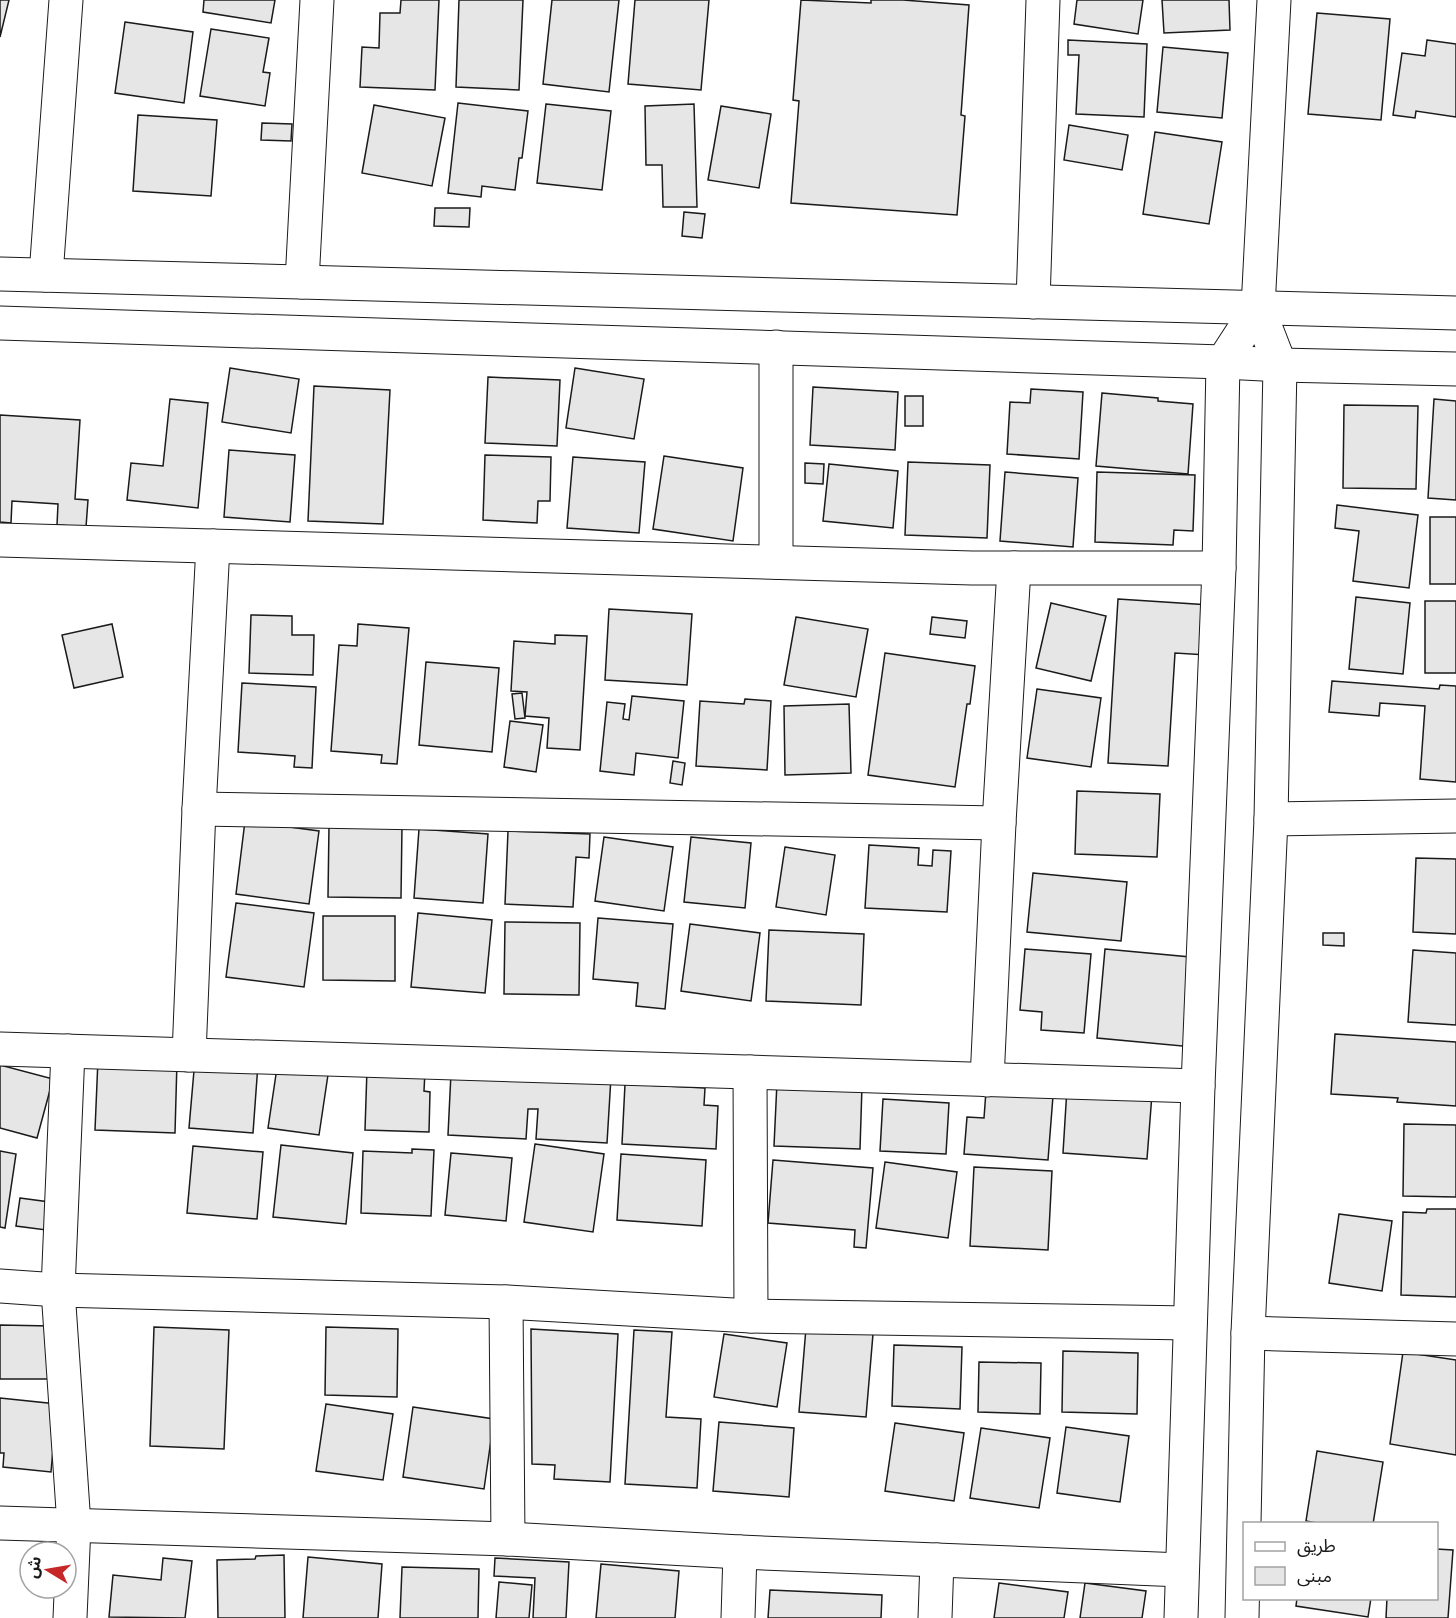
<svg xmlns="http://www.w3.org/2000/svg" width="1456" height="1618" font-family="'Open Sans','Noto Sans Arabic',sans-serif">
<rect width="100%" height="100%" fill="#fff"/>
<g fill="#e6e6e6" stroke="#1a1a1a" stroke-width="1.5">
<path d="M 0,0 L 9,0 L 0,37 Z"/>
<path d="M 204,0 L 275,0 L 271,23 L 203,12 Z"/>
<path d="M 401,0 L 439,0 L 435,90 L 360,87 L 362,47 L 379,48 L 380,13 L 400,13 Z"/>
<path d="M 459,0 L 523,0 L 519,90 L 456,87 Z"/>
<path d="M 552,0 L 619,0 L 609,92 L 543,84 Z"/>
<path d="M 635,0 L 709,0 L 701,90 L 628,84 Z"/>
<path d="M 801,0 L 871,3 L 871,0 L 903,0 L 969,5 L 961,115 L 965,116 L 957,215 L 791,203 L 799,101 L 793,100 Z"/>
<path d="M 1077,0 L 1143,0 L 1138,34 L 1074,24 Z"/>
<path d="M 1162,0 L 1229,0 L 1230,30 L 1164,33 Z"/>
<path d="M 1317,13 L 1390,19 L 1381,120 L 1308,114 Z"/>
<path d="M 125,22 L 193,32 L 184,103 L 115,93 Z"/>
<path d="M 211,29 L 269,38 L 263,72 L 270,73 L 265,106 L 200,96 Z"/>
<path d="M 1068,40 L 1147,44 L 1144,117 L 1076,114 L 1079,55 L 1068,55 Z"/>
<path d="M 1427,40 L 1456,44 L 1456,117 L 1416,111 L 1415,118 L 1393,115 L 1402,53 L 1425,56 Z"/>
<path d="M 1163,47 L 1228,53 L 1222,118 L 1157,112 Z"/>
<path d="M 458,103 L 528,111 L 522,158 L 519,158 L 515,190 L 482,186 L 481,197 L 448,193 Z"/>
<path d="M 546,104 L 611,111 L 602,190 L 537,183 Z"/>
<path d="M 694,104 L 697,207 L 663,207 L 662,165 L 646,165 L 645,106 Z"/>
<path d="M 374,105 L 445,118 L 432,186 L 362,173 Z"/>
<path d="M 721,106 L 771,114 L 759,188 L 708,180 Z"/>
<path d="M 138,115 L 217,120 L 211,196 L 133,191 Z"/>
<path d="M 262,123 L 292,124 L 291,141 L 261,140 Z"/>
<path d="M 1069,125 L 1128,135 L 1122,170 L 1064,160 Z"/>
<path d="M 1155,132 L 1222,142 L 1209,224 L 1143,214 Z"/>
<path d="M 435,208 L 470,208 L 469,227 L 434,226 Z"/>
<path d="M 684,212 L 705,214 L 702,238 L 682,236 Z"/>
<path d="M 230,368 L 299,379 L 291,433 L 222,422 Z"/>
<path d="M 575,368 L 644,379 L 634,439 L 566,428 Z"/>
<path d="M 488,377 L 560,380 L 557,446 L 485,443 Z"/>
<path d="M 314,386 L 390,390 L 383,524 L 308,521 Z"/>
<path d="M 813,387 L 898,392 L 895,450 L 810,445 Z"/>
<path d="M 1031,389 L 1083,392 L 1079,459 L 1007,454 L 1010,402 L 1030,403 Z"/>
<path d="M 1102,393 L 1158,398 L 1158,401 L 1193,404 L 1188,474 L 1096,466 Z"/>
<rect x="905" y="396" width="18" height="30"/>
<path d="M 170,399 L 208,403 L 198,508 L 127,500 L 131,463 L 163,466 Z"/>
<path d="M 1434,399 L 1456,401 L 1456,500 L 1428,498 Z"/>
<path d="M 1344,405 L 1418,406 L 1416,489 L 1343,488 Z"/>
<path d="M 0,415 L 80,420 L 75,499 L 88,500 L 86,527 L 57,525 L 58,504 L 12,501 L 11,523 L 0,522 Z"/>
<path d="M 229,450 L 295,455 L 290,522 L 224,517 Z"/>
<path d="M 485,455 L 551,457 L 550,501 L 538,501 L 537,523 L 483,520 Z"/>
<path d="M 664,456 L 743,468 L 733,541 L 653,529 Z"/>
<path d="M 573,457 L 645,462 L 639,533 L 567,528 Z"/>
<path d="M 908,462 L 990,465 L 987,538 L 905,535 Z"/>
<path d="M 805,463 L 824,464 L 823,484 L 805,483 Z"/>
<path d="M 829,464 L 898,471 L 893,528 L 823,521 Z"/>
<path d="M 1005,472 L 1078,478 L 1073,547 L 1000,541 Z"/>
<path d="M 1097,472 L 1195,475 L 1193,531 L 1174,530 L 1173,545 L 1095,542 Z"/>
<path d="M 1337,505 L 1418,515 L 1409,588 L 1353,581 L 1359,531 L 1335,528 Z"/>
<rect x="1430" y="517" width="26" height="67"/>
<path d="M 1356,597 L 1410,603 L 1403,674 L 1349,669 Z"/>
<path d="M 1118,599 L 1210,605 L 1207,655 L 1175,653 L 1168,766 L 1108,763 Z"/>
<rect x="1425" y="601" width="31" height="72"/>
<path d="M 1051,603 L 1106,616 L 1091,681 L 1036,668 Z"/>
<path d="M 609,609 L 692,614 L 687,685 L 605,680 Z"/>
<path d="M 251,615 L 292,616 L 292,635 L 314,635 L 313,675 L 249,673 Z"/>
<path d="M 796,617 L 868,629 L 856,697 L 784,685 Z"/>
<path d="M 932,617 L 967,621 L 965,638 L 930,634 Z"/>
<path d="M 112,624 L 123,677 L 74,688 L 62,635 Z"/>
<path d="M 358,624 L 409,628 L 397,764 L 381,763 L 382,755 L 331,751 L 339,645 L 357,646 Z"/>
<path d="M 555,635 L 587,636 L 580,750 L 547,748 L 549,718 L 525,716 L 527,692 L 511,691 L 514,641 L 555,644 Z"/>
<path d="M 885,653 L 975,666 L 970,704 L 967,704 L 955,787 L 868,775 Z"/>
<path d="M 426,662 L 499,668 L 492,752 L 419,745 Z"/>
<path d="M 1332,681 L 1439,689 L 1440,685 L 1456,686 L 1456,782 L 1420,779 L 1425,706 L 1380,703 L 1379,716 L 1329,712 Z"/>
<path d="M 242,683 L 316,687 L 312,768 L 294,767 L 295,756 L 238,752 Z"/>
<path d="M 1037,689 L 1101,698 L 1091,767 L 1027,758 Z"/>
<path d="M 522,693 L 525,718 L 515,719 L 512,694 Z"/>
<path d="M 632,696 L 684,701 L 678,758 L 636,753 L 634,775 L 600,771 L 607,702 L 625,704 L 623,719 L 629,720 Z"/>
<path d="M 745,699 L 771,701 L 767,770 L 696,766 L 700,701 L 744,704 Z"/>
<path d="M 849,704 L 851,773 L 785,775 L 784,706 Z"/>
<path d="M 510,721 L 543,725 L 536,772 L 504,767 Z"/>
<path d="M 673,761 L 685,763 L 682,785 L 670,783 Z"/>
<path d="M 1077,791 L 1160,794 L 1157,857 L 1075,854 Z"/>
<path d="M 245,821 L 319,831 L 309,904 L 236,894 Z"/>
<path d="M 329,826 L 402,826 L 401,898 L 328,897 Z"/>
<path d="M 419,829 L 488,834 L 483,903 L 414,898 Z"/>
<path d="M 508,831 L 590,834 L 589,858 L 576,857 L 573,907 L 505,904 Z"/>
<path d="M 604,837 L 673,847 L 664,911 L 595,901 Z"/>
<path d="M 691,837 L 751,843 L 745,908 L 684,902 Z"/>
<path d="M 869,845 L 919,848 L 918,865 L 932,866 L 933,850 L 951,851 L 947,912 L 865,908 Z"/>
<path d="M 785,847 L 835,855 L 826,915 L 776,907 Z"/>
<path d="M 1416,858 L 1456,859 L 1456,934 L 1413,932 Z"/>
<path d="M 1033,873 L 1127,882 L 1121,941 L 1027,932 Z"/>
<path d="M 236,903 L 314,913 L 304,987 L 226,977 Z"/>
<path d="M 418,913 L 492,920 L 485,993 L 411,987 Z"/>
<path d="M 323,916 L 395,916 L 395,981 L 323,980 Z"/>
<path d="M 598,918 L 673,924 L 665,1009 L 636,1006 L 638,983 L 593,979 Z"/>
<path d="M 505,922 L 580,923 L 579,995 L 504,994 Z"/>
<path d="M 690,924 L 760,933 L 751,1001 L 681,991 Z"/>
<path d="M 769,930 L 864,934 L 861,1005 L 766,1001 Z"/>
<path d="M 1323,933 L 1344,933 L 1344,946 L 1323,945 Z"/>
<path d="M 1025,949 L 1091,954 L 1084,1033 L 1041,1030 L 1042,1012 L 1020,1010 Z"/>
<path d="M 1105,949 L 1201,958 L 1193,1047 L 1097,1038 Z"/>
<path d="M 1413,950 L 1456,953 L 1456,1025 L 1408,1022 Z"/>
<path d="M 1335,1034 L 1456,1042 L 1456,1106 L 1397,1102 L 1398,1098 L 1331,1094 Z"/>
<path d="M 98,1059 L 177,1061 L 175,1133 L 95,1130 Z"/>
<path d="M 195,1059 L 258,1064 L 253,1133 L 189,1128 Z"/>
<path d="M 278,1061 L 329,1068 L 319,1135 L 268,1128 Z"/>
<path d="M 0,1065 L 53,1079 L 37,1138 L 0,1128 Z"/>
<path d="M 367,1069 L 425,1071 L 424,1091 L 430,1092 L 429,1132 L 365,1130 Z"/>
<path d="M 451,1073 L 611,1077 L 607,1143 L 536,1139 L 538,1109 L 528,1109 L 526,1139 L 448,1135 Z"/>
<path d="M 777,1082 L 862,1086 L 860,1149 L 774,1146 Z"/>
<path d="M 625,1084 L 705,1088 L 704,1105 L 718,1106 L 716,1149 L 622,1144 Z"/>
<path d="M 1067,1088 L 1152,1094 L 1147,1159 L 1063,1153 Z"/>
<path d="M 986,1091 L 1053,1096 L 1048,1160 L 964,1154 L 967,1117 L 984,1118 Z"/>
<path d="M 883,1099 L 949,1103 L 946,1154 L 880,1151 Z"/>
<path d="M 1404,1124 L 1456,1125 L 1456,1197 L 1403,1196 Z"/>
<path d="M 535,1144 L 604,1154 L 593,1232 L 524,1222 Z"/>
<path d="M 281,1145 L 353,1153 L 346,1224 L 273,1217 Z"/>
<path d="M 193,1146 L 263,1152 L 257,1219 L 187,1213 Z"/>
<path d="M 412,1149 L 434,1150 L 431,1216 L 361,1213 L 363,1151 L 412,1153 Z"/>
<path d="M 0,1151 L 16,1154 L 5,1228 L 0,1227 Z"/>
<path d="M 451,1153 L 512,1158 L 506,1221 L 445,1215 Z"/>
<path d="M 621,1154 L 706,1160 L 702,1226 L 617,1220 Z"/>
<path d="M 773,1160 L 873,1168 L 866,1248 L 854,1247 L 855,1230 L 768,1223 Z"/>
<path d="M 885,1162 L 957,1172 L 948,1238 L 876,1228 Z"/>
<path d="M 974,1167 L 1052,1171 L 1048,1250 L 970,1246 Z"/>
<path d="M 20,1198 L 57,1203 L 54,1231 L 16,1226 Z"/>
<path d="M 1427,1209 L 1456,1209 L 1456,1297 L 1401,1295 L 1403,1212 L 1426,1213 Z"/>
<path d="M 1339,1214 L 1392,1221 L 1382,1291 L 1329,1283 Z"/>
<path d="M 0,1325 L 51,1326 L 50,1379 L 0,1379 Z"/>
<path d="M 154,1327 L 229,1330 L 224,1449 L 150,1446 Z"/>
<path d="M 326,1327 L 398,1329 L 397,1397 L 325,1395 Z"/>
<path d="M 806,1328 L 873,1334 L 866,1417 L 799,1412 Z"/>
<path d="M 531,1329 L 618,1334 L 610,1482 L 554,1479 L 555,1465 L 532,1464 Z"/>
<path d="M 634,1330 L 672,1332 L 666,1417 L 701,1419 L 697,1488 L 625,1484 Z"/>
<path d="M 724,1334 L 787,1343 L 777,1407 L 714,1397 Z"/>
<path d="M 894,1345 L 962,1347 L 960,1409 L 892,1406 Z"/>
<path d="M 1063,1351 L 1138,1353 L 1137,1414 L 1062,1412 Z"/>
<path d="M 1403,1352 L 1456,1360 L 1456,1455 L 1390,1444 Z"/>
<path d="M 979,1362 L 1041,1363 L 1040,1414 L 978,1412 Z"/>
<path d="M 0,1398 L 57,1404 L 51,1472 L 3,1467 L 4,1453 L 0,1453 Z"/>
<path d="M 326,1404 L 393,1414 L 383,1480 L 316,1471 Z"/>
<path d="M 413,1407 L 494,1419 L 484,1489 L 403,1477 Z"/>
<path d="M 719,1422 L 794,1428 L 789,1497 L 713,1491 Z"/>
<path d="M 895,1423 L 964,1433 L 954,1501 L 885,1491 Z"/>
<path d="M 1066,1427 L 1129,1436 L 1120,1502 L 1057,1493 Z"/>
<path d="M 981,1428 L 1050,1438 L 1039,1508 L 970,1498 Z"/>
<path d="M 1317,1451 L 1383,1462 L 1373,1524 L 1322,1524 L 1306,1521 Z"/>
<path d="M 1436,1549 L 1453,1550 L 1448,1618 L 1386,1618 L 1387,1598 L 1436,1598 Z"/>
<path d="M 284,1555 L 285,1618 L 218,1618 L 217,1560 L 255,1559 L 256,1556 Z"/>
<path d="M 308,1557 L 382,1564 L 378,1618 L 303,1618 Z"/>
<path d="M 163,1558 L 192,1561 L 185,1618 L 109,1617 L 113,1575 L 161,1580 Z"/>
<path d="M 495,1558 L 569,1562 L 566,1618 L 533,1618 L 535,1578 L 494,1576 Z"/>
<path d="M 601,1564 L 679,1571 L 675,1618 L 596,1618 Z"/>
<path d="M 402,1567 L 479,1569 L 478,1618 L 400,1618 Z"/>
<path d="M 499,1582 L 532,1585 L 529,1618 L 496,1618 Z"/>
<path d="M 999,1583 L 1068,1592 L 1064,1618 L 994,1618 Z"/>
<path d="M 1085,1583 L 1146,1591 L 1142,1618 L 1080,1618 Z"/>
<path d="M 770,1590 L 882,1595 L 881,1618 L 768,1618 Z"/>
<path d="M 1297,1598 L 1371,1598 L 1368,1617 L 1296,1606 Z"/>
</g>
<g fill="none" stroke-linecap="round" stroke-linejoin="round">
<g stroke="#1a1a1a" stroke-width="35">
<g id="minor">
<path d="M 0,274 L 1456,313"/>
<path d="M 46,275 L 66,0"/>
<path d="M 302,282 L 317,0"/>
<path d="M 1033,302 L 1043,0"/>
<path d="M 0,323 L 1223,362 L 1280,365 L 1456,369"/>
<path d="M 0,540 L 972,568 L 1219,568"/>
<path d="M 776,562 L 776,347"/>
<path d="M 199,809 L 999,823"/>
<path d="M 1271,819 L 1456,816"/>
<path d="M 0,1049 L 1198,1086"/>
<path d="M 68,1051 L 58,1290 L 74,1525 L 70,1618"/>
<path d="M 189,1055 L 199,809 L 213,546"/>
<path d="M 750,1072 L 751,1316"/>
<path d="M 987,1080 L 999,823 L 1014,568"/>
<path d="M 0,1286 L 58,1290 L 506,1302 L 751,1316 L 1190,1323"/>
<path d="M 506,1302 L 508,1539"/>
<path d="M 1248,1333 L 1456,1339"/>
<path d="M 0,1523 L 508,1539 L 740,1552 L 1182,1570"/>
<path d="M 738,1618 L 740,1552"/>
<path d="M 935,1618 L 937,1560"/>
<path d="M 1181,1618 L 1198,1086 L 1219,568 L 1223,362 L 1258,308"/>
<path d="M 1242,1618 L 1248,1333 L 1271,819 L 1280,365 L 1258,308 L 1274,0"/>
</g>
</g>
<use href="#minor" stroke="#fff" stroke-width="33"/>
</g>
<rect x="1243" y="1522" width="195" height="78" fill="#ffffff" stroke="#a3a3a3" stroke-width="1.5"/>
<rect x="1255" y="1542" width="30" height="9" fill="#ffffff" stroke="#a3a3a3" stroke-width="1.5"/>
<text x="1297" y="1552" font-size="18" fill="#1a1a1a">طريق</text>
<rect x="1255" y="1567" width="30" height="18" fill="#e6e6e6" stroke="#a3a3a3" stroke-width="1.5"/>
<text x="1297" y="1582" font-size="18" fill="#1a1a1a">مبنى</text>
<g transform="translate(48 1570) rotate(281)"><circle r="28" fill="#ffffff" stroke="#a3a3a3" stroke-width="1.5"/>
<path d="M0-4.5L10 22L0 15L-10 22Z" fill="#c62828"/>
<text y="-9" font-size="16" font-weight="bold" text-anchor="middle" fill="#1a1a1a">ش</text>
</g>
</svg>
